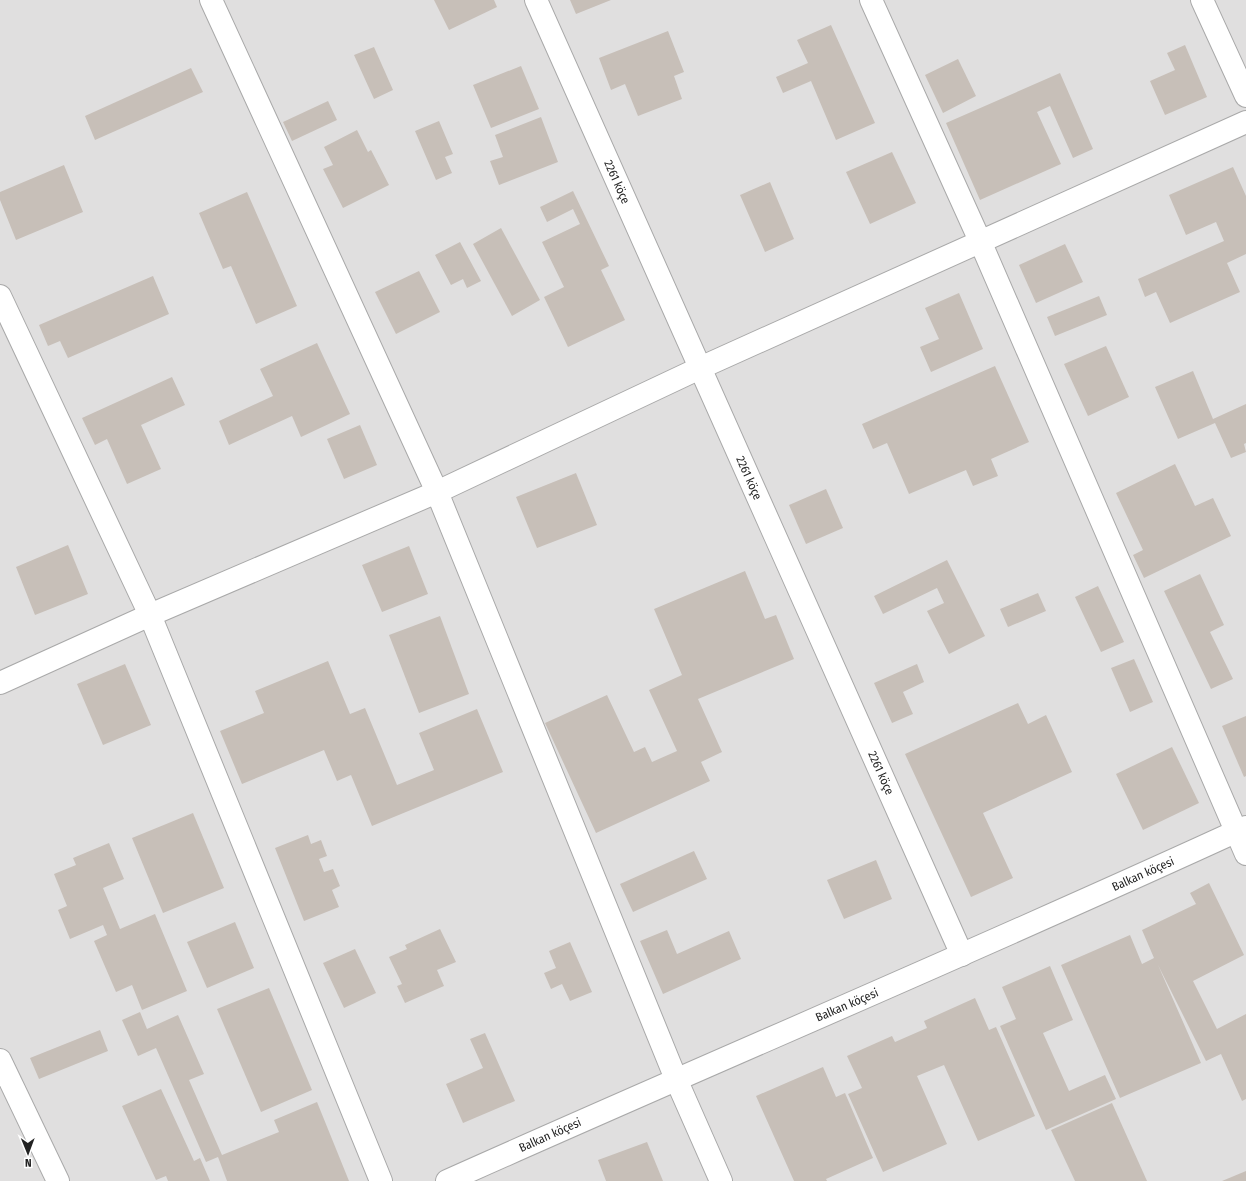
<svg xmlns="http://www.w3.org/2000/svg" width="1246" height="1181" font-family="'Fira Sans Condensed',sans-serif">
<rect width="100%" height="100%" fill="#f2efe9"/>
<rect fill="#e0dfdf" x="0" y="0" width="1246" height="1181"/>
<g fill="#c7bfb8">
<path d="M 434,0 L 494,0 L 497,7 L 449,30 Z"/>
<path d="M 570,0 L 611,0 L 576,14 Z"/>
<path d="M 831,25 L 875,123 L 836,140 L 811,81 L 783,93 L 776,77 L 808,63 L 797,40 Z"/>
<path d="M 668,31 L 684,72 L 674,76 L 682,99 L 638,116 L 625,84 L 611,90 L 599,58 Z"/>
<path d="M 1185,45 L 1207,97 L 1165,115 L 1150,81 L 1175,70 L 1167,53 Z"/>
<path d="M 374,47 L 393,90 L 374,99 L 354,55 Z"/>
<path d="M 958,59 L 976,96 L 943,113 L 925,75 Z"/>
<path d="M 521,66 L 539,109 L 491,128 L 473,85 Z"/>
<path d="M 191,68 L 203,92 L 95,140 L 85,116 Z"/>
<path d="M 1060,73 L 1093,149 L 1073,158 L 1050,106 L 1037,112 L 1061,164 L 980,200 L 946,123 Z"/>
<path d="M 328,101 L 337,120 L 292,141 L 283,122 Z"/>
<path d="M 541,117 L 558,162 L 499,185 L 490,161 L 503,157 L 495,135 Z"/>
<path d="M 439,121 L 453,154 L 445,157 L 452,173 L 436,180 L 415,131 Z"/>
<path d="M 357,130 L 368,152 L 371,150 L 389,185 L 343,208 L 323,169 L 333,165 L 324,147 Z"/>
<path d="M 892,152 L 916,203 L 870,224 L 846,172 Z"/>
<path d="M 64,165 L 83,212 L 16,240 L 0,200 L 0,192 Z"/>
<path d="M 1233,167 L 1246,196 L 1246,254 L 1227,263 L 1240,292 L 1170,323 L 1156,292 L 1145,297 L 1138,279 L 1224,241 L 1216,222 L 1186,235 L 1169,195 Z"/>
<path d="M 770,182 L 794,239 L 765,252 L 740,195 Z"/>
<path d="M 573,191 L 609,266 L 601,270 L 625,320 L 568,347 L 544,297 L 564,287 L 542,242 L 580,224 L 573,209 L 547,222 L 540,207 Z"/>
<path d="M 247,192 L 297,306 L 256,324 L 231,266 L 223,269 L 199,213 Z"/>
<path d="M 501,228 L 540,300 L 512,316 L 473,244 Z"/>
<path d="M 460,242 L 481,281 L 467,288 L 463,279 L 451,285 L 435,255 Z"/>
<path d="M 1065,244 L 1083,282 L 1036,303 L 1019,265 Z"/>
<path d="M 419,271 L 440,312 L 396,334 L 375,292 Z"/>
<path d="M 153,276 L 169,314 L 68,358 L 60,341 L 48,346 L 39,325 Z"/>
<path d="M 959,293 L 983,349 L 931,372 L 920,347 L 939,339 L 925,308 Z"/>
<path d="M 1099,296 L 1107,315 L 1055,336 L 1047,317 Z"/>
<path d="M 317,343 L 350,414 L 301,437 L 292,416 L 229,445 L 219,421 L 273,396 L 260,369 Z"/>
<path d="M 1106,346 L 1129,397 L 1088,416 L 1064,364 Z"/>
<path d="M 995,366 L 1029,442 L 991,459 L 998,476 L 973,486 L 966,470 L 909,494 L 887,443 L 873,449 L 862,424 Z"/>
<path d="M 1193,371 L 1213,419 L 1246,404 L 1246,443 L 1244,444 L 1246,452 L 1231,458 L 1215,423 L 1178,439 L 1155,387 Z"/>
<path d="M 172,377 L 185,405 L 141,425 L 161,469 L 127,484 L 107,439 L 95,445 L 82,418 Z"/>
<path d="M 360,425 L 377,465 L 344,479 L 327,439 Z"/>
<path d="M 1175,464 L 1195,506 L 1213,498 L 1231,536 L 1144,578 L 1133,555 L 1143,550 L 1116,493 Z"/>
<path d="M 576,473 L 597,525 L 537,548 L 516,497 Z"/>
<path d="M 826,489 L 843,528 L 806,544 L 789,505 Z"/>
<path d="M 68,545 L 88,594 L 35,615 L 16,567 Z"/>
<path d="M 409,546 L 428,594 L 382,612 L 362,565 Z"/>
<path d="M 947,560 L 985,636 L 949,654 L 927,611 L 944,603 L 937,588 L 883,614 L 874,596 Z"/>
<path d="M 745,571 L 765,619 L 776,615 L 794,659 L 698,699 L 722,752 L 701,762 L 710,781 L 596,833 L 545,723 L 607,695 L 634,752 L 645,747 L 652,762 L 677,751 L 649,690 L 682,675 L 654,609 Z"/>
<path d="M 1200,574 L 1224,625 L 1210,632 L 1233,679 L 1211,689 L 1164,591 Z"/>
<path d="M 1098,586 L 1124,642 L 1101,652 L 1075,597 Z"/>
<path d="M 1038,593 L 1046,611 L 1008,627 L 1000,609 Z"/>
<path d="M 440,616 L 469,694 L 419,713 L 389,635 Z"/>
<path d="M 1134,659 L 1153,702 L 1130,712 L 1111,668 Z"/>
<path d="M 328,661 L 350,714 L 365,708 L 397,785 L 434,770 L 419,733 L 477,709 L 503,772 L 372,826 L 351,775 L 337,781 L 324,750 L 242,784 L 220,731 L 264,713 L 255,691 Z"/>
<path d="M 125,664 L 151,725 L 103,745 L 77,684 Z"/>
<path d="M 917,664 L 924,682 L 903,692 L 913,714 L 892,723 L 874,683 Z"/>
<path d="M 1018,703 L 1028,724 L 1046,715 L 1072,772 L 983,813 L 1013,878 L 971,897 L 905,754 Z"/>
<path d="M 1246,716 L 1246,776 L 1244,777 L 1222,726 Z"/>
<path d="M 1172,747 L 1199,803 L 1143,830 L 1116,774 Z"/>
<path d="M 193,813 L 224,888 L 163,913 L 132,838 Z"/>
<path d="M 308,835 L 311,844 L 321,840 L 327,856 L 319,859 L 324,872 L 333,869 L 340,886 L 332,890 L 339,907 L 304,921 L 275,848 Z"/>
<path d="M 109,843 L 124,879 L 103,888 L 120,929 L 155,914 L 187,991 L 142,1010 L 132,985 L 116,992 L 94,941 L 107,935 L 103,925 L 70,939 L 58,910 L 67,906 L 54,874 L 76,865 L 73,858 Z"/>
<path d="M 694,851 L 707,879 L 633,912 L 620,884 Z"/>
<path d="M 876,860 L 892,899 L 844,919 L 827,880 Z"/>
<path d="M 1209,883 L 1244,955 L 1193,981 L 1217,1029 L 1246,1014 L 1246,1099 L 1242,1101 L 1221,1054 L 1206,1061 L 1158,965 L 1201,1063 L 1120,1098 L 1061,965 L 1130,935 L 1142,964 L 1154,958 L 1142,930 L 1196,904 L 1190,893 Z"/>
<path d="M 235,922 L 254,968 L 207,988 L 187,942 Z"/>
<path d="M 440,929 L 456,962 L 437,970 L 444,986 L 405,1003 L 397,986 L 402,984 L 389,957 L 407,949 L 405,945 Z"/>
<path d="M 667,930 L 677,954 L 729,931 L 741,959 L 663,994 L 640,941 Z"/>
<path d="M 570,942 L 592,992 L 570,1001 L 562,984 L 551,989 L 544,973 L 556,968 L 549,951 Z"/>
<path d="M 355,949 L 376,993 L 344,1008 L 323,963 Z"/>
<path d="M 1050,966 L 1073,1020 L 1043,1033 L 1069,1091 L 1105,1075 L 1116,1099 L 1046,1130 L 1000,1026 L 1016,1019 L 1002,987 Z"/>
<path d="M 269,988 L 312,1090 L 261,1112 L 217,1009 Z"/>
<path d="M 975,998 L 989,1030 L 996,1027 L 1035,1116 L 978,1141 L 944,1065 L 917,1076 L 947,1144 L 883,1172 L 848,1094 L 862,1088 L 847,1056 L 892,1036 L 895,1042 L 927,1028 L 924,1021 Z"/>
<path d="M 140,1012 L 147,1029 L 178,1015 L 204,1074 L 189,1080 L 222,1155 L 279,1132 L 274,1120 L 317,1102 L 349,1181 L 227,1181 L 218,1157 L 206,1162 L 156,1048 L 138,1056 L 122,1020 Z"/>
<path d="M 100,1030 L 108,1051 L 39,1079 L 30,1058 Z"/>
<path d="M 485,1033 L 515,1101 L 463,1123 L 446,1084 L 483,1068 L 470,1039 Z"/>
<path d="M 823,1067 L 836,1097 L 845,1093 L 873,1158 L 826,1179 L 827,1181 L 794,1181 L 756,1096 Z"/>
<path d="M 161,1089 L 194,1161 L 200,1158 L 210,1181 L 168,1181 L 166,1176 L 156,1180 L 122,1106 Z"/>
<path d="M 1112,1103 L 1147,1181 L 1075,1181 L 1051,1130 Z"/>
<path d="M 647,1142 L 663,1181 L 606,1181 L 598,1160 Z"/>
<path d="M 1246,1171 L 1246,1181 L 1222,1181 Z"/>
</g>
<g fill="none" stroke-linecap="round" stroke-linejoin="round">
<g stroke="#a9a9a9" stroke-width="24">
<g id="street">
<path d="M 211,0 L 437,492 L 676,1079 L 721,1181"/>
<path d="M 536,0 L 962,955"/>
<path d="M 871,0 L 980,241 L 1246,854"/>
<path d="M 1202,0 L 1246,96"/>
<path d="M 0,296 L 150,615 L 381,1181"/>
<path d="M 0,683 L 150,615 L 437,492 L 700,368 L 1246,122"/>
<path d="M 0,1060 L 58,1181"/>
<path d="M 447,1181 C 713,1062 981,949 1246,827"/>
</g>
</g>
<use href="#street" stroke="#fff" stroke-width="22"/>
</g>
<g text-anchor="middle" stroke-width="3" stroke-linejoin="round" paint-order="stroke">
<g font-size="12" fill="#222" stroke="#fff">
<text transform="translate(617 182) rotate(66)" y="4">2261 köçe</text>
<text transform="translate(749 478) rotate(66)" y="4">2261 köçe</text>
<text transform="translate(881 773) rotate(66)" y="4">2261 köçe</text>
<text transform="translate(1143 874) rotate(-24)" y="4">Balkan köçesi</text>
<text transform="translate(847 1005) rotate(-23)" y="4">Balkan köçesi</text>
<text transform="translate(550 1135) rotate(-24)" y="4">Balkan köçesi</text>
</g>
</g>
<g transform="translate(28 1153) rotate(179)" stroke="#ffffff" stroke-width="3" paint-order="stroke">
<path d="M0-3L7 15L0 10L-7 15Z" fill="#222222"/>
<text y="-6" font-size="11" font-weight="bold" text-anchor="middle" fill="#222222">N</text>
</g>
</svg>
